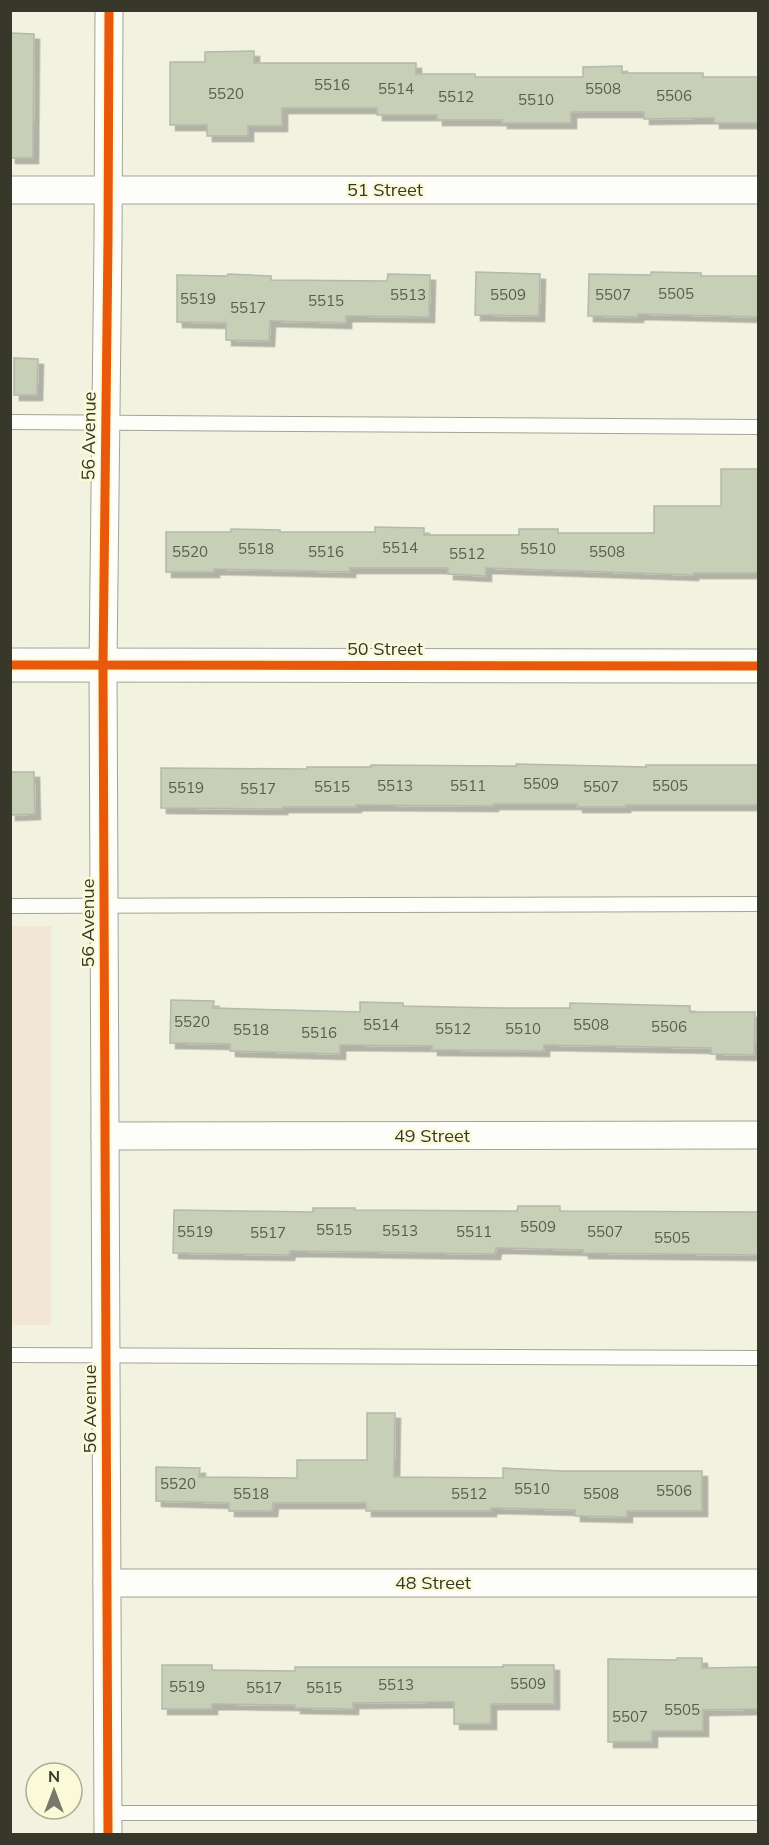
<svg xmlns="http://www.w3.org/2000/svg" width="769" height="1845" font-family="Mulish,sans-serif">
<defs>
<filter id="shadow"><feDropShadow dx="5.5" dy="5.5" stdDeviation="0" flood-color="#0004"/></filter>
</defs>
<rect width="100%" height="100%" fill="#f2f2e1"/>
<rect fill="#f2e6d5" x="11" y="926" width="40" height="399"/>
<g fill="#c7cfb6" stroke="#b5b8ab" stroke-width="1.5" filter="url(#shadow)">
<path d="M 10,33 L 34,34 L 33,158 L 10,158 Z"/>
<path d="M 254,51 L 254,63 L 416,63 L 416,74 L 475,74 L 475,77 L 583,77 L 583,67 L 622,66 L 622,73 L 703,73 L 703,77 L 759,77 L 759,123 L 714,123 L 714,118 L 644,119 L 644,112 L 571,112 L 571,123 L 502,123 L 502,120 L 437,120 L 437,115 L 377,115 L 377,108 L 282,108 L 282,126 L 248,126 L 248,136 L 207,136 L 207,125 L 170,125 L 170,62 L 205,62 L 205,52 Z"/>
<path d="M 476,272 L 540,274 L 539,316 L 475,315 Z"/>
<path d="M 651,272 L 701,273 L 701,276 L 759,276 L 759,317 L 638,314 L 638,317 L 588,316 L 589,274 L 651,275 Z"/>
<path d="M 228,274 L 271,276 L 271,280 L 387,281 L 388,274 L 430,275 L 429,317 L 346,316 L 346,323 L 270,321 L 269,341 L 226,340 L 226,323 L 177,322 L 177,275 L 227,276 Z"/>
<path d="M 14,358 L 38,359 L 37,395 L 14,395 Z"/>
<path d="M 721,469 L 759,469 L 759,573 L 693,573 L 693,575 L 486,568 L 486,576 L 448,574 L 448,568 L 350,568 L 350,572 L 214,569 L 214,572 L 166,572 L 166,532 L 231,532 L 231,529 L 280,530 L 280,532 L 375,532 L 375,527 L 424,528 L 424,535 L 519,535 L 519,529 L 558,529 L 558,533 L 654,533 L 654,506 L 721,506 Z"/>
<path d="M 516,764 L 646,767 L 646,765 L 759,765 L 759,805 L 626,805 L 625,807 L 577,807 L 577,804 L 493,804 L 493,806 L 356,805 L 356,807 L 283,807 L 282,809 L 161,808 L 161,768 L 307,769 L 307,767 L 371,767 L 371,765 L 516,766 Z"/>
<path d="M 10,772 L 34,772 L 35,814 L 10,815 Z"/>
<path d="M 171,1000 L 214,1001 L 213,1008 L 360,1012 L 360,1002 L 403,1003 L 403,1006 L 502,1008 L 570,1008 L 570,1003 L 690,1006 L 690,1012 L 755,1012 L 754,1055 L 711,1054 L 711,1048 L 544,1045 L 544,1051 L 432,1050 L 432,1046 L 340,1045 L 340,1054 L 230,1051 L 230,1044 L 170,1043 Z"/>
<path d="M 518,1206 L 560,1206 L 560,1211 L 759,1212 L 759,1255 L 583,1253 L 583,1250 L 496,1248 L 495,1254 L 290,1251 L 289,1255 L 173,1253 L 174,1210 L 313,1212 L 313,1208 L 355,1208 L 355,1210 L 517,1211 Z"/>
<path d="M 367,1413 L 395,1413 L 394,1477 L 503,1478 L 503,1468 L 562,1471 L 702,1471 L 702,1511 L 627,1511 L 627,1517 L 575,1516 L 575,1510 L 491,1508 L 491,1511 L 366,1511 L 366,1503 L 273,1503 L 272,1511 L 229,1511 L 229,1503 L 156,1501 L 156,1467 L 200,1468 L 199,1477 L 297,1478 L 297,1460 L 367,1460 Z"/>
<path d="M 677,1658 L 702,1658 L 702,1668 L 759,1667 L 759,1709 L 703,1710 L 703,1731 L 652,1731 L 652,1742 L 608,1742 L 608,1659 L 677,1660 Z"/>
<path d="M 162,1665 L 212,1665 L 212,1670 L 295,1671 L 295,1667 L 503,1667 L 503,1665 L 554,1665 L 554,1704 L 491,1704 L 491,1724 L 454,1724 L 454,1702 L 353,1703 L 353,1709 L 295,1708 L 295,1705 L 212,1704 L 212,1709 L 162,1709 Z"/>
</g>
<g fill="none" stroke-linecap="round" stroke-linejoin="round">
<g stroke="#a4a496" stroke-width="16">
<g id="service">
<path d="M 10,422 L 758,427"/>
<path d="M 10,906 L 758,904"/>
<path d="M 10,1355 L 758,1358"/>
<path d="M 108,1813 L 758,1813"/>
</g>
</g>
<g stroke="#a4a496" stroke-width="29">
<g id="minor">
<path d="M 10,190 L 758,190"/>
<path d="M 105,1136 L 758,1135"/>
<path d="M 107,1583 L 758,1583"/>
<path d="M 108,1834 L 103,665 L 108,240 L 109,10"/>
</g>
</g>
<g stroke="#a4a496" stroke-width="35">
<path id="tertiary" d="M 10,665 L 758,666"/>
</g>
<use href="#service" stroke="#fdfdfa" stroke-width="14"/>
<use href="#minor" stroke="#fdfdfa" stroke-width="27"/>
<use href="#tertiary" stroke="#fdfdfa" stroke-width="33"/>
<g stroke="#fafad9" stroke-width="13">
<g id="cycleway">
<path d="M 10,665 L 758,666"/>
<path d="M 108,1834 L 103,665 L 108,240 L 109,10"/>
</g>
</g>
<use href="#cycleway" stroke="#e8590c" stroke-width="9"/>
</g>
<g text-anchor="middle" stroke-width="5" stroke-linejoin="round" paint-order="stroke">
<g font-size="15" fill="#5b5d4d">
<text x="332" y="90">5516</text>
<text x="396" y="94">5514</text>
<text x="603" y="94">5508</text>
<text x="226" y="99">5520</text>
<text x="674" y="101">5506</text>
<text x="456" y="102">5512</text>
<text x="536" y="105">5510</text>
<text x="676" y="299">5505</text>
<text x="408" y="300">5513</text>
<text x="508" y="300">5509</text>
<text x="613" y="300">5507</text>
<text x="198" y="304">5519</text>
<text x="326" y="306">5515</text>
<text x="248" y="313">5517</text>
<text x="400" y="553">5514</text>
<text x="256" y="554">5518</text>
<text x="538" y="554">5510</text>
<text x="190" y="557">5520</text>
<text x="326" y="557">5516</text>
<text x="607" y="557">5508</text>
<text x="467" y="559">5512</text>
<text x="541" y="789">5509</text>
<text x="395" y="791">5513</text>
<text x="468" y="791">5511</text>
<text x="670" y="791">5505</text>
<text x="332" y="792">5515</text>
<text x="601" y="792">5507</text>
<text x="186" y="793">5519</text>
<text x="258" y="794">5517</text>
<text x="192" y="1027">5520</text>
<text x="381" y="1030">5514</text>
<text x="591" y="1030">5508</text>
<text x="669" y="1032">5506</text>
<text x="453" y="1034">5512</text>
<text x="523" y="1034">5510</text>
<text x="251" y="1035">5518</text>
<text x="319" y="1038">5516</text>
<text x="538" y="1232">5509</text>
<text x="334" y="1235">5515</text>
<text x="400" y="1236">5513</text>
<text x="195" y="1237">5519</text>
<text x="474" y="1237">5511</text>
<text x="605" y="1237">5507</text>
<text x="268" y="1238">5517</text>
<text x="672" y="1243">5505</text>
<text x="178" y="1489">5520</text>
<text x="532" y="1494">5510</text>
<text x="674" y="1496">5506</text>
<text x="251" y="1499">5518</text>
<text x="469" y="1499">5512</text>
<text x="601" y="1499">5508</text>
<text x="528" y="1689">5509</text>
<text x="396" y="1690">5513</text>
<text x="187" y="1692">5519</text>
<text x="264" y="1693">5517</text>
<text x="324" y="1693">5515</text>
<text x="682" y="1715">5505</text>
<text x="630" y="1722">5507</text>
</g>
<g font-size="18" fill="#37372a" stroke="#fafad9">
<text x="385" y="196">51 Street</text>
<text transform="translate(89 436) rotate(-89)" y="6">56 Avenue</text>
<text x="385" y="655">50 Street</text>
<text transform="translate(88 923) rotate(-90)" y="6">56 Avenue</text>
<text x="432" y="1142">49 Street</text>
<text transform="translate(90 1409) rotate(-90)" y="6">56 Avenue</text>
<text x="433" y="1589">48 Street</text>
</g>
</g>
<rect width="769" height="1845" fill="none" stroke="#37372a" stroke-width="24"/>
<g transform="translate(54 1791)"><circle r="28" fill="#fafad9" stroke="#acac93" stroke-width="1.5"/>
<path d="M0-4.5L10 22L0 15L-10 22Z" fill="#78786a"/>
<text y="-9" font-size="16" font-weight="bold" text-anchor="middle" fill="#37372a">N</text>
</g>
</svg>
